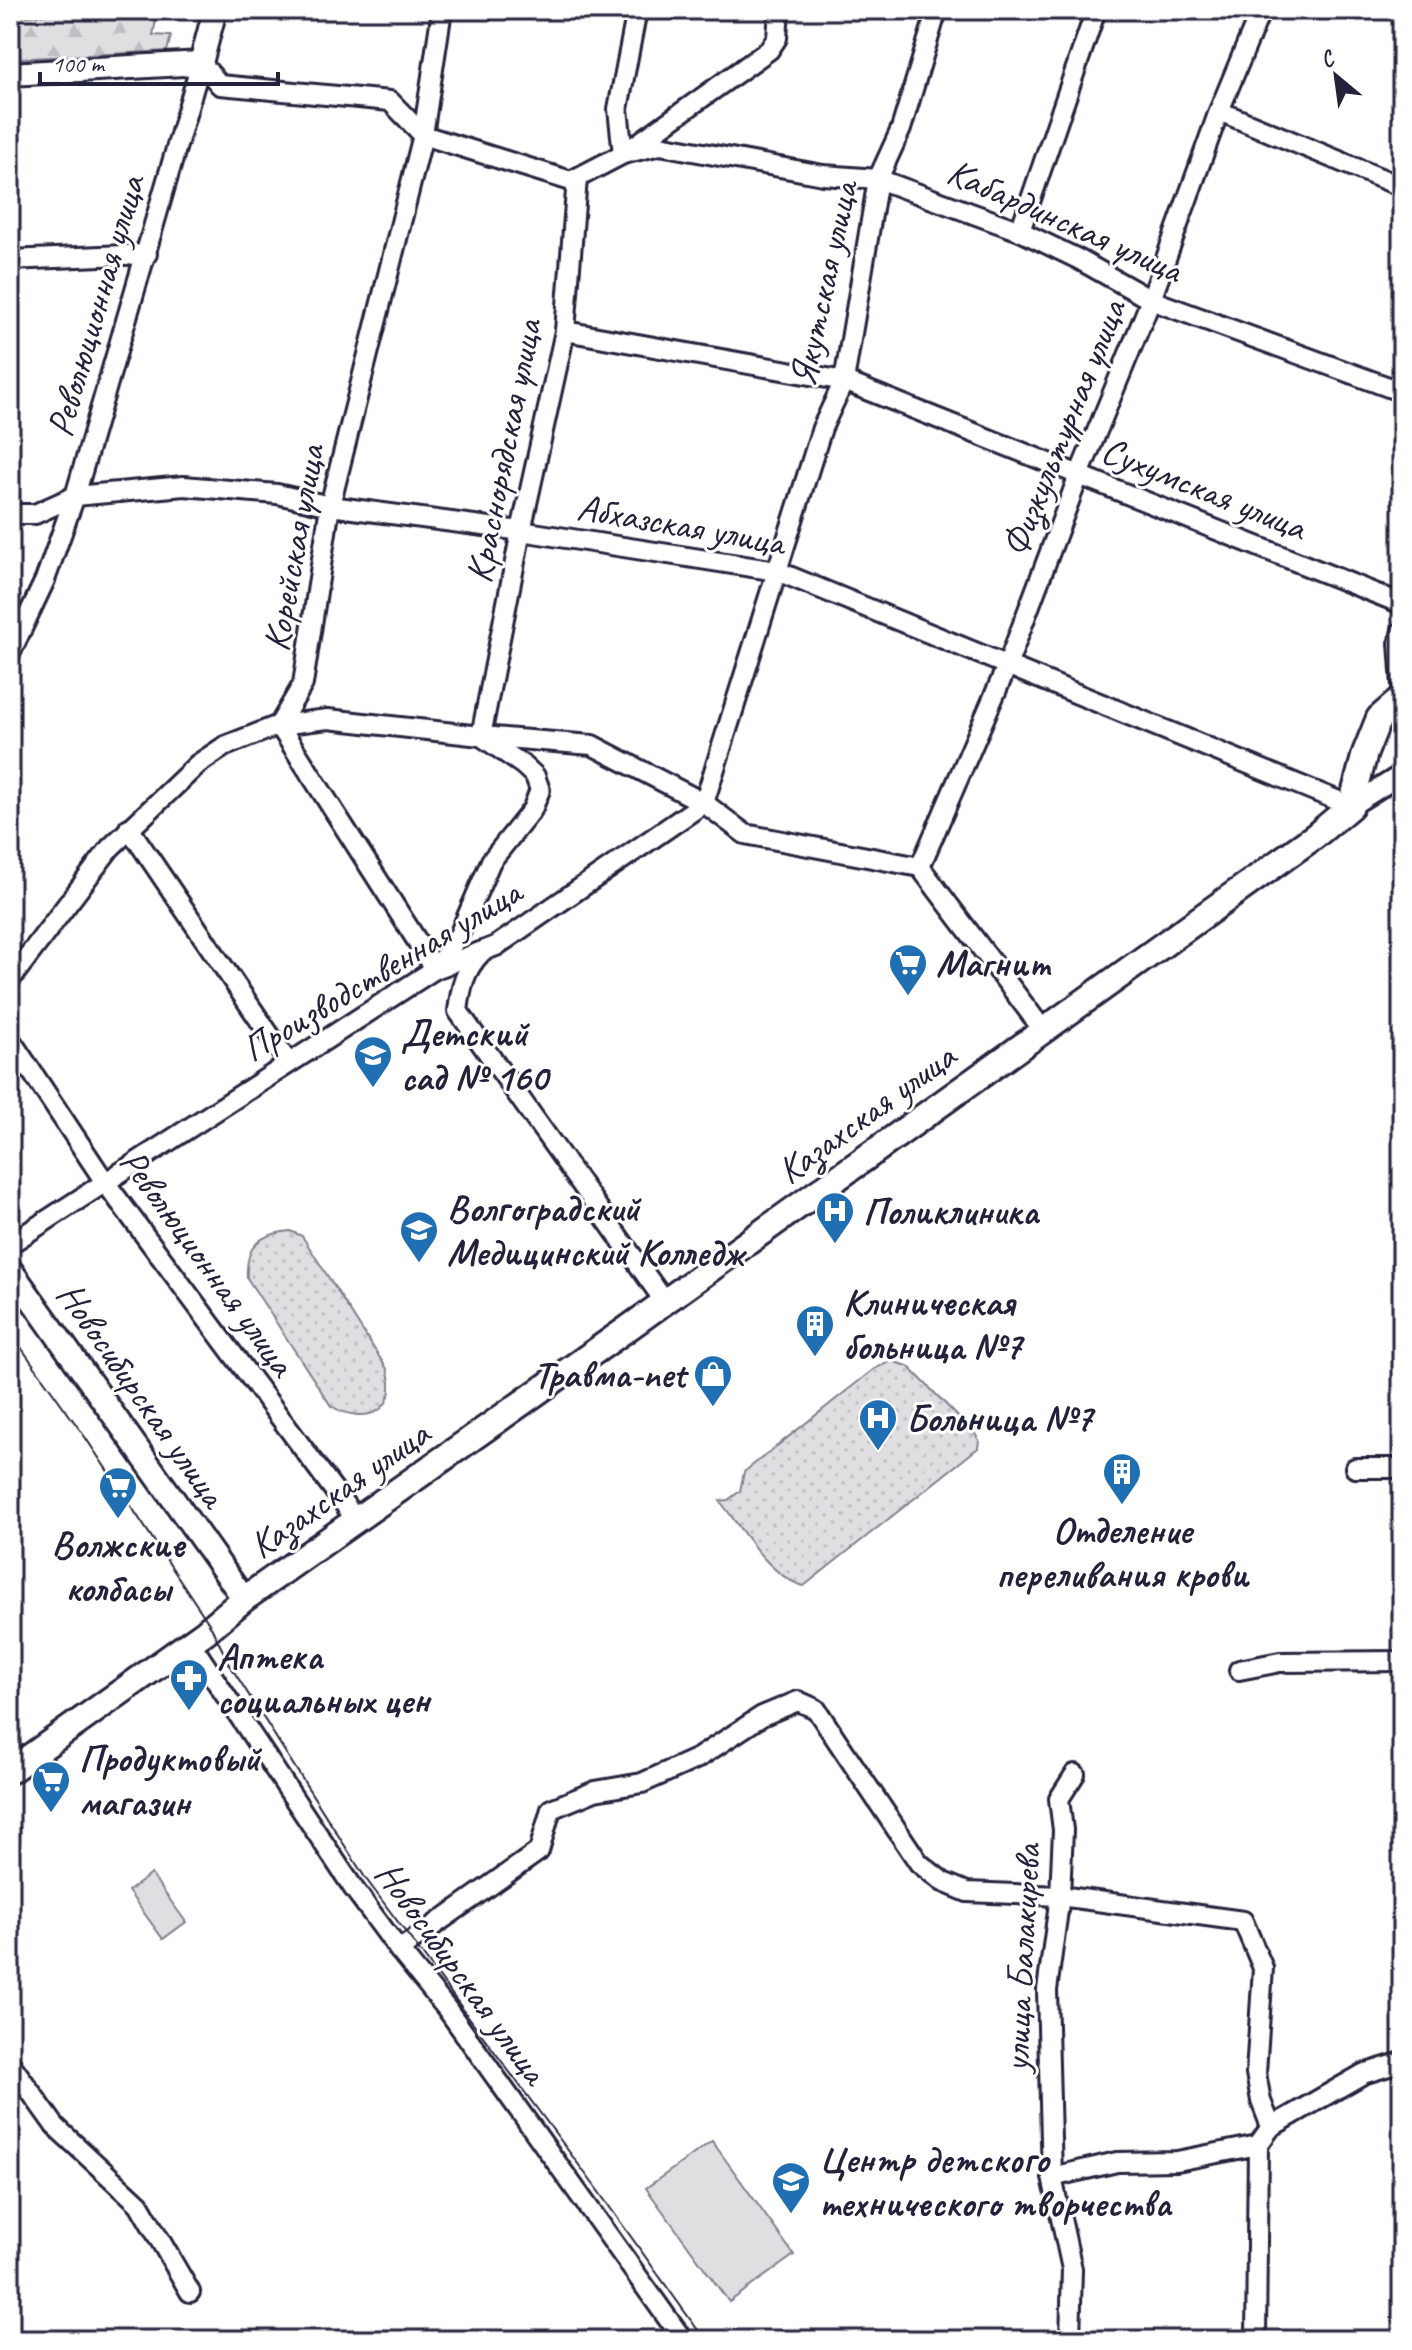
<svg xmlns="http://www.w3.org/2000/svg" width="1412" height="2350" font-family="Caveat,sans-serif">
<defs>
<pattern id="grass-dots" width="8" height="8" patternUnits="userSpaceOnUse" patternTransform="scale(2)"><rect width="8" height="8" fill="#dfdfe2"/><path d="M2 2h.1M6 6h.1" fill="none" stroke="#bfbfc3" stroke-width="1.8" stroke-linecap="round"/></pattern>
<pattern id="forest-firs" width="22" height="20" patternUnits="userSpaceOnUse" patternTransform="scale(2)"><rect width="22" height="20" fill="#dfdfe2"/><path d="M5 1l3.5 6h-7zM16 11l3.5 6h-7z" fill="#bfbfc3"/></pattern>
</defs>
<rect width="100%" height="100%" fill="#fff"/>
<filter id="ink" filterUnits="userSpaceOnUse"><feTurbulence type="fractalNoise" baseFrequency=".0125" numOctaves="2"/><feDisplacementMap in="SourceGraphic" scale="16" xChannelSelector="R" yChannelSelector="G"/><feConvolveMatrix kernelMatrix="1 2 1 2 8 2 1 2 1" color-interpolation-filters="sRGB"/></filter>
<g filter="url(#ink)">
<g fill="url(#grass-dots)" stroke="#80808e" stroke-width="2">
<path d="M 290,1231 L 302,1236 L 387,1369 C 401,1412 365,1426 331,1406 L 247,1278 C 245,1246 259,1234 290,1231 Z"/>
<path d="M 891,1361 L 908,1366 L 975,1434 L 979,1440 L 978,1448 L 804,1586 C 769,1577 742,1529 720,1501 L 728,1500 L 740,1491 L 744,1472 L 874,1369 Z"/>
</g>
<path fill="url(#forest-firs)" stroke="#80808e" stroke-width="2" d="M 114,10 L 158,10 L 153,35 L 171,36 L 167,51 L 10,59 L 10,17 Z"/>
<g fill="#dfdfe2" stroke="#80808e" stroke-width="2">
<path d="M 151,1874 L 186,1922 L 163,1939 L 128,1891 Z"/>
<path d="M 712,2141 L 794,2255 L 729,2302 L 646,2188 Z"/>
</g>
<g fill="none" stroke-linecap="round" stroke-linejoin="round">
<g stroke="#22223b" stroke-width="24">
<g id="minor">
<path d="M 637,10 L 618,109 L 623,154 L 769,50 L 777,38 L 779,10"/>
<path d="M 201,63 L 220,85 L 390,101 L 423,135 L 571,181 L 623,154 L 660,145 L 823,175 L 878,179 L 1020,231 L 1078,259 L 1151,300 L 1402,392"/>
<path d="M 1219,111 L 1402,187"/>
<path d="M 1020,231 L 1096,10"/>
<path d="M 10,260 L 147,254"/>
<path d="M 565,331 L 844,381 L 1402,604"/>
<path d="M 10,514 L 35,514 L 75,496 L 184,486 L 277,494 L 330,506 L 521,531 L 777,571 L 1351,806 L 1402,774"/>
<path d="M 1402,631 L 1399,643 L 1402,685"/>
<path d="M 10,654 L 45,580 L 75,496 L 201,63"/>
<path d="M 279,725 L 435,969 L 459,935 L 491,861 L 532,810 L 540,790 L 535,776 L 523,765 L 481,736 L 521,531 L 565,331 L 577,178"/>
<path d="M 279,725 L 303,684 L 330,506 L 423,135 L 442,10"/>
<path d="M 704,803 L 822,428 L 844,381 L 878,179 L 901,129 L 937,10"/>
<path d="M 129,828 L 288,1062"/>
<path d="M 920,867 L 1007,666 L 1079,475 L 1151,300 L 1219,111 L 1261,10"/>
<path d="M 481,953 C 464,970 461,988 458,1011 L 665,1302"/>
<path d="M 10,980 L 110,848 L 198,764 L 225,746 L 279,725 L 328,719 L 481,736 L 592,745 L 704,803 L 745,834 L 920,867 L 1043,1030"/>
<path d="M 10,1039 L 105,1182 L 357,1521"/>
<path d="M 10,1244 L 435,969 L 496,946 L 704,803"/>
<path d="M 1355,1468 L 1402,1468"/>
<path d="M 190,1642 L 354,1889 L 399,1950 L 447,2009 L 683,2340"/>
<path d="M 1239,1670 L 1280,1662 L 1402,1661"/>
<path d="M 399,1950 L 539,1851 L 551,1809 L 595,1791 L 642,1783 L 698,1758 L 762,1716 L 798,1701 L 816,1709 L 919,1863 L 943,1882 L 967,1892 L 1060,1896 L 1243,1921 L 1263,1968 L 1256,2073 L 1261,2101 L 1271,2127"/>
<path d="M 10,2063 L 55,2126 L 139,2204 L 190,2292"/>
<path d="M 1052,2177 L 1117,2162 L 1177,2161 L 1258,2145 L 1271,2127 L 1363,2074 L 1402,2062"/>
<path d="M 1070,2340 L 1072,2269 L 1052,2177 L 1047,1990 L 1060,1896 L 1063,1830 L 1059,1799 L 1075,1774"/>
<path d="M 1256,2340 L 1258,2145"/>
</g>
</g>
<g stroke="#22223b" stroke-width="28">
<g id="tertiary">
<path d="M 10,74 L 201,63 L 215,10"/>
<path d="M 10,1269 L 244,1599"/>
</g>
</g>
<g stroke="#22223b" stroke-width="30">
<path id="secondary" d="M 10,1771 L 205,1632 L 244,1599 L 624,1331 L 1315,836 L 1351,806 L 1365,753 L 1379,718 L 1402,698"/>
</g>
<use href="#minor" stroke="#fff" stroke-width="18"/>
<use href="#tertiary" stroke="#fff" stroke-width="22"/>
<use href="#secondary" stroke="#fff" stroke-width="24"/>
<path stroke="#22223b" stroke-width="2" d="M 10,1332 L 85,1437 L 210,1625 L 231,1667 L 366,1879 L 596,2188 L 705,2340"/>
</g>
</g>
<defs>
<g id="supermarket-pin" transform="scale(2)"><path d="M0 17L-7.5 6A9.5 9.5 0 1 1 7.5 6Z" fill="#1f6fb2" stroke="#fff"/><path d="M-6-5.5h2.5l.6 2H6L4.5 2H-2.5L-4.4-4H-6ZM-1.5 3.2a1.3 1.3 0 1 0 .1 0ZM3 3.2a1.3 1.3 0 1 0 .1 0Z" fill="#fff"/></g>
<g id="school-pin" transform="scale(2)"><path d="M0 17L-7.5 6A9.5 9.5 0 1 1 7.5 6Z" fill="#1f6fb2" stroke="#fff"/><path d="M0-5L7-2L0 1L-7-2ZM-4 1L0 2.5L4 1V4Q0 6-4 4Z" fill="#fff"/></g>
<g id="hospital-pin" transform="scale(2)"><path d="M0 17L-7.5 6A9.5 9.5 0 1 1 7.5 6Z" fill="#1f6fb2" stroke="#fff"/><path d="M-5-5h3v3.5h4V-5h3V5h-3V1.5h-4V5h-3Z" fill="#fff"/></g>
<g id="university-pin" transform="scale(2)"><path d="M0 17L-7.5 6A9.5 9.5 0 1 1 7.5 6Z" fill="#1f6fb2" stroke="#fff"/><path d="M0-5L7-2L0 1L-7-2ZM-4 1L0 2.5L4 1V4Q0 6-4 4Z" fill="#fff"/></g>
<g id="building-pin" transform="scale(2)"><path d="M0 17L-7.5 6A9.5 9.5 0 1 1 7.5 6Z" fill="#1f6fb2" stroke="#fff"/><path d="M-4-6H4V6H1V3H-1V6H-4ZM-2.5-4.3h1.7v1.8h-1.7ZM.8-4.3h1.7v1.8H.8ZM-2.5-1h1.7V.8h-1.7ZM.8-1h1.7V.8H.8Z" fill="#fff"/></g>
<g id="shop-pin" transform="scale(2)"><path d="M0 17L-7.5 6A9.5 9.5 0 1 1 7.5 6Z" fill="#1f6fb2" stroke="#fff"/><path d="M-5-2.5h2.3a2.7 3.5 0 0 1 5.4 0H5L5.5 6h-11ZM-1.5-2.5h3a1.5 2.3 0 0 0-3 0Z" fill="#fff"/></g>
<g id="pharmacy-pin" transform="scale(2)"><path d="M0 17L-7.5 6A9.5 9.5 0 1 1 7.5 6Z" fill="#1f6fb2" stroke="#fff"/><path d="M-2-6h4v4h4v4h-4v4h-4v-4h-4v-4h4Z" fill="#fff"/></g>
</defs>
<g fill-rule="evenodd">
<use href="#supermarket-pin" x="908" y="963"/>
<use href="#school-pin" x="373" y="1055"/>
<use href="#hospital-pin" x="835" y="1211"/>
<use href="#university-pin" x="419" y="1230"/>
<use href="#building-pin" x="815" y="1324"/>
<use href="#shop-pin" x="713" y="1374"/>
<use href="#hospital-pin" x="878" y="1418"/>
<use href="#building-pin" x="1122" y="1472"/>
<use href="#supermarket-pin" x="118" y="1486"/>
<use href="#pharmacy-pin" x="189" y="1678"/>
<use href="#supermarket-pin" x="51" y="1780"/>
<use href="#school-pin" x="791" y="2181"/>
</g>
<g text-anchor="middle" stroke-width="6" stroke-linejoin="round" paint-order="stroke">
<g font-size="38" fill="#22223b" stroke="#fff">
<text transform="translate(1065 220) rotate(24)" y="13">Кабардинская улица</text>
<text transform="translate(823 284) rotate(-78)" y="13">Якутская улица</text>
<text transform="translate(95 306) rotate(-74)" y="13">Революционная улица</text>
<text transform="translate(1063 428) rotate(-68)" y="13">Физкультурная улица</text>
<text transform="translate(503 451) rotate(-79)" y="13">Краснорядская улица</text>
<text transform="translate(1204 488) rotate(22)" y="13">Сухумская улица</text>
<text transform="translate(681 524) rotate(10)" y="13">Абхазская улица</text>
<text transform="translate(293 548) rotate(-80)" y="13">Корейская улица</text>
<text transform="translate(381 970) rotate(-31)" y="13">Производственная улица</text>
<text transform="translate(866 1113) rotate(-36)" y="13">Казахская улица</text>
<text transform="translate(208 1262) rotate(54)" y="13">Революционная улица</text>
<text transform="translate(142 1394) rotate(55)" y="13">Новосибирская улица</text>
<text transform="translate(339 1489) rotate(-35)" y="13">Казахская улица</text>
<text transform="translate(1021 1958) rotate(-87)" y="13">улица Балакирева</text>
<text transform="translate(462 1972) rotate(54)" y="13">Новосибирская улица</text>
</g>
<g font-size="38" font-weight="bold" fill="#22223b" stroke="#fff" text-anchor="start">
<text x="936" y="976">Магнит</text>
<text x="401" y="1046">Детский<tspan x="401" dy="44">сад № 160</tspan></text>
<text x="447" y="1221">Волгоградский<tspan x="447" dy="44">Медицинский Колледж</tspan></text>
<text x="863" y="1224">Поликлиника</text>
<text x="843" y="1315">Клиническая<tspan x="843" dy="44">больница №7</tspan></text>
<text x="685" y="1387" text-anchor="end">Травма-net</text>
<text x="906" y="1431">Больница №7</text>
<text x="1122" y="1543" text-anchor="middle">Отделение<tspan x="1122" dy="44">переливания крови</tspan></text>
<text x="118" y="1557" text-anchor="middle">Волжские<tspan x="118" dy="44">колбасы</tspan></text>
<text x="217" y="1669">Аптека<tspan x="217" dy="44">социальных цен</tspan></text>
<text x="79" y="1771">Продуктовый<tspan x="79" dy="44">магазин</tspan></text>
<text x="819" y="2172">Центр детского<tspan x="819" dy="44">технического творчества</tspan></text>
</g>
</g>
<rect width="1412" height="2350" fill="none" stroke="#fff" stroke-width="40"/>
<rect x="20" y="20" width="1372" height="2310" fill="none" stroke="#22223b" stroke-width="3" filter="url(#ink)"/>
<g transform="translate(1336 76) rotate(331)" stroke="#ffffff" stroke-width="6" paint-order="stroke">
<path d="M0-6L14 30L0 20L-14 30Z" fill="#22223b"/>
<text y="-12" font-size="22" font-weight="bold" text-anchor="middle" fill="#22223b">С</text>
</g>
<path d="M40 72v12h238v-12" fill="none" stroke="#22223b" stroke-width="4"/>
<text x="52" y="72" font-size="24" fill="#22223b" stroke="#ffffff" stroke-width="6" paint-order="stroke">100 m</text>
</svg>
